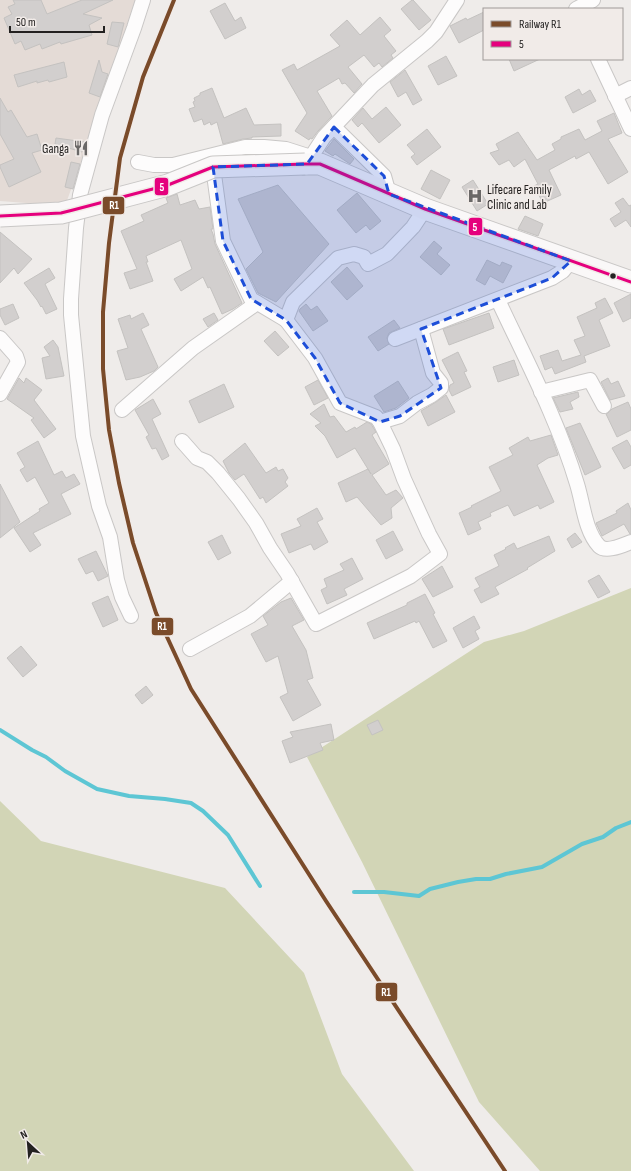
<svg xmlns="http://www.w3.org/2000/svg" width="631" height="1171" font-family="'Sofia Sans Condensed',sans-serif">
<rect width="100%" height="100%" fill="#efecea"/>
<path fill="#e4dbd6" d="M 0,0 L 143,0 L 110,82 L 65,206 L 0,201 Z"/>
<g fill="#d2d5b6">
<path d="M 631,588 L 631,1171 L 540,1171 L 479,1102 L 362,862 L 307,757 L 484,642 L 524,631 Z"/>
<path d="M 0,801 L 41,841 L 225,888 L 304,973 L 342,1074 L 414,1171 L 0,1171 Z"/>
</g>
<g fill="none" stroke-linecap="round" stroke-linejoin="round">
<g stroke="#5dc6d4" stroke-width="4">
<path d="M 0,730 L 32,750 L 46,757 L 65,771 L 97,789 L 129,796 L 165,799 L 191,803 L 203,811 L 228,835 L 260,886"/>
<path d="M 354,892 L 384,892 L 419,896 L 430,889 L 458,882 L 476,879 L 490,879 L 506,874 L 542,867 L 582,844 L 603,837 L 616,828 L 631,822"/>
</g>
</g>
<g fill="#d2cfce" stroke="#c4c2c0">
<path d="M 13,0 L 41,0 L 47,14 L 82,0 L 113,0 L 83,14 L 102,18 L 89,25 L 92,35 L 61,44 L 60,42 L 42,49 L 40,44 L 25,50 L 21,41 L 15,44 L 4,18 L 12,14 L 8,7 L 15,4 Z"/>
<path d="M 412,0 L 413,0 L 431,20 L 419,30 L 401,9 Z"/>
<path d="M 225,3 L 235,21 L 241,17 L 246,28 L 225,39 L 210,11 Z"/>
<path d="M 484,12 L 484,30 L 459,43 L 450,26 L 466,18 L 467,20 Z"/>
<path d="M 380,17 L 391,30 L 384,36 L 396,51 L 391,55 L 393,58 L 382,67 L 379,63 L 374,67 L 364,55 L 348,67 L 362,84 L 354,93 L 345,83 L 342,84 L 339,78 L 317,91 L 332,116 L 318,131 L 312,139 L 310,138 L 309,140 L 295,131 L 307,113 L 282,70 L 294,64 L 297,70 L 340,46 L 330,35 L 347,20 L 360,35 Z"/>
<path d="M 112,22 L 124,23 L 118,47 L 107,44 Z"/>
<path d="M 446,56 L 457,76 L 438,85 L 428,66 Z"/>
<path d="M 509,59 L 540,59 L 514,71 Z"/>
<path d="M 99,60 L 102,72 L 108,74 L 100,97 L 89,93 Z"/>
<path d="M 64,62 L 67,77 L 49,82 L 48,80 L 37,83 L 37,81 L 18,87 L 14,75 Z"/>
<path d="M 405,70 L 422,100 L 413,105 L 406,92 L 398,97 L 390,82 Z"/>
<path d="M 212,88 L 224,118 L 246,108 L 254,125 L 281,124 L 281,136 L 252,137 L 252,138 L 243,139 L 223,144 L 217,122 L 211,125 L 210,122 L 204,125 L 202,119 L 194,122 L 189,109 L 195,107 L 193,102 L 195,101 L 194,98 L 200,95 L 200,93 Z"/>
<path d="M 579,89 L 582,95 L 590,90 L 596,101 L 573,113 L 565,97 Z"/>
<path d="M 0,98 L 8,112 L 11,110 L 27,137 L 37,134 L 42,150 L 32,153 L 41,172 L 9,187 L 0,167 L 0,165 L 14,159 L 0,134 Z"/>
<path d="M 386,107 L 401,125 L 379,143 L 362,123 L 358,127 L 352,120 L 363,108 L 372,119 Z"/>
<path d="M 614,113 L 622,133 L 608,139 L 628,172 L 608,184 L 589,152 L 576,159 L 575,156 L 549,170 L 561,195 L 543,203 L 534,186 L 538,184 L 525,159 L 514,167 L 509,160 L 499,165 L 490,153 L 499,150 L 496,144 L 518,132 L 537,160 L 555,150 L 552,144 L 561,139 L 561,137 L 579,129 L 585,140 L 602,131 L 597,121 Z"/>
<path d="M 427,129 L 441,147 L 417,165 L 411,157 L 415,154 L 407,145 Z"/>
<path d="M 56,138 L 85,142 L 82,152 L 55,144 Z"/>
<path d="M 334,139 L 354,159 L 350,164 L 335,154 L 333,156 L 325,151 Z"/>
<path d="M 71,162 L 80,164 L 73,189 L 65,187 Z"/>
<path d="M 431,170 L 450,180 L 440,199 L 421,189 Z"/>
<path d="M 473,180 L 488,204 L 477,211 L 462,187 Z"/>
<path d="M 278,185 L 329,244 L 276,302 L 258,293 L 246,269 L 263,252 L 238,199 Z"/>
<path d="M 357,193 L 381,221 L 370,230 L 366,225 L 356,233 L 337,210 Z"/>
<path d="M 177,194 L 180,205 L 195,200 L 199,209 L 210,207 L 213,229 L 211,229 L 213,234 L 215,244 L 242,303 L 233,309 L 222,314 L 210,287 L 208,288 L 203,277 L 181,291 L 174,279 L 192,269 L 181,240 L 146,256 L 148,262 L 146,262 L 153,281 L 130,289 L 124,273 L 137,269 L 121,231 L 144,221 L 141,215 L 168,203 L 166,198 Z"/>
<path d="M 623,198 L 629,206 L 631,205 L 631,227 L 626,220 L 615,227 L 610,219 L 621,212 L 615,203 Z"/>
<path d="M 525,216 L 543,224 L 538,236 L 518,229 Z"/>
<path d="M 0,232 L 32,259 L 18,274 L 14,268 L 0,283 Z"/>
<path d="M 434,241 L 442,248 L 437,254 L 450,265 L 441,275 L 420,257 Z"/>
<path d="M 487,260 L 500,266 L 502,262 L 512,266 L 503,283 L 490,276 L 485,285 L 476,280 Z"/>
<path d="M 347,267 L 363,286 L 347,300 L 331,282 Z"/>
<path d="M 49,268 L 55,278 L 45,284 L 57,309 L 46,314 L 42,306 L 41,307 L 37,300 L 24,283 Z"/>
<path d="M 631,294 L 631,318 L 623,322 L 614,303 Z"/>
<path d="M 605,298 L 613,313 L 599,320 L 610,346 L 584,356 L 586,362 L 555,374 L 552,367 L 545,370 L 540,356 L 558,350 L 562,361 L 581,355 L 574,340 L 585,336 L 577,317 L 597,308 L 595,303 Z"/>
<path d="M 13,304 L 19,318 L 5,325 L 0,315 L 0,309 Z"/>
<path d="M 306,304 L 311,310 L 317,306 L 328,321 L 313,331 L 299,311 L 300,309 Z"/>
<path d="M 143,313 L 149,325 L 141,329 L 158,367 L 154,371 L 140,377 L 126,380 L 117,351 L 128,348 L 118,319 L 130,315 L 131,319 Z"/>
<path d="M 214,313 L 218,320 L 208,327 L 203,319 Z"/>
<path d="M 489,313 L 494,328 L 449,345 L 443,329 Z"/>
<path d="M 394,320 L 400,328 L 389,333 L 387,338 L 389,344 L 378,351 L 368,337 Z"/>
<path d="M 275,331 L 289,347 L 278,356 L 264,341 Z"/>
<path d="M 53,340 L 58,347 L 64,376 L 46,379 L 42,358 L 50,356 L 44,347 Z"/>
<path d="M 458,352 L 467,371 L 464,372 L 471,387 L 452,396 L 449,390 L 450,385 L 454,383 L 442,360 Z"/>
<path d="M 514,360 L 519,375 L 498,382 L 493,367 Z"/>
<path d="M 19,378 L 24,383 L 26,378 L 42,390 L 34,400 L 56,429 L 44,438 L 31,420 L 34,418 L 7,399 Z"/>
<path d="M 608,378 L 611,384 L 618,381 L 625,396 L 610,400 L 601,382 Z"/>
<path d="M 318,380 L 328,398 L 314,405 L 305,387 Z"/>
<path d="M 398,381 L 409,398 L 396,408 L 384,412 L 374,396 Z"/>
<path d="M 224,384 L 234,407 L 199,423 L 189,401 Z"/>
<path d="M 578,392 L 579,397 L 570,402 L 573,409 L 560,412 L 553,398 Z"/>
<path d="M 446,395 L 455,412 L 428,426 L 421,411 L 436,402 Z"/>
<path d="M 153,399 L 161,414 L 152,419 L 169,456 L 162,460 L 156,448 L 152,449 L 146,437 L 149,435 L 135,410 Z"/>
<path d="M 628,402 L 631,409 L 631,430 L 617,437 L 606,414 L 608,413 L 612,409 Z"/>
<path d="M 324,404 L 330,417 L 334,416 L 346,432 L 355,427 L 356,429 L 367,422 L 371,424 L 376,432 L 372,435 L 389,464 L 372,475 L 386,495 L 396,490 L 403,498 L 391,508 L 392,518 L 381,525 L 357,497 L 346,502 L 338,483 L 368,469 L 371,474 L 355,448 L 337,458 L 325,436 L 315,426 L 321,423 L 310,414 Z"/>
<path d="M 580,423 L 601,467 L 585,475 L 566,428 Z"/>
<path d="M 551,435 L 558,455 L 548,458 L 537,465 L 554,502 L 540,509 L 538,505 L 514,516 L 508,505 L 490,513 L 491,516 L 478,522 L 481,529 L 468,535 L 459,513 L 472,507 L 471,506 L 501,491 L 489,467 L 513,455 L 509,448 L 528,437 L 530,441 Z"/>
<path d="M 627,440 L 631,447 L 631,465 L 624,469 L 612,448 Z"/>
<path d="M 38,441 L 54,475 L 62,471 L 66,478 L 74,474 L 80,484 L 61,494 L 71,514 L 33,533 L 41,545 L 30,552 L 14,528 L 40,511 L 39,509 L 49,503 L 35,477 L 27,482 L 20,470 L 25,467 L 17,453 Z"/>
<path d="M 245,443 L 266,473 L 276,467 L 278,471 L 283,469 L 288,478 L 285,482 L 288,486 L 266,503 L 263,497 L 260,499 L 244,474 L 235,480 L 229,473 L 223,461 Z"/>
<path d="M 0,484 L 20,522 L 0,538 Z"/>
<path d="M 628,503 L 631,510 L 631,534 L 630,534 L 624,524 L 602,536 L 596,523 L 617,513 L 616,511 Z"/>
<path d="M 317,508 L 323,519 L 317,522 L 328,542 L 314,550 L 311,544 L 289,553 L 281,534 L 301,526 L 297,519 Z"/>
<path d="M 393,531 L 403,550 L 386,559 L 376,540 Z"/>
<path d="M 575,533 L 582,542 L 572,548 L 567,539 Z"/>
<path d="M 222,535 L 231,553 L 218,560 L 208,542 Z"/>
<path d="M 549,536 L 555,551 L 527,568 L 528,569 L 495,587 L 499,594 L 481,603 L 474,590 L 480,587 L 475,578 L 499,566 L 494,555 L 506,549 L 505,548 L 514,543 L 517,549 Z"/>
<path d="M 96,551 L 108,576 L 98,581 L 93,571 L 86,574 L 78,559 Z"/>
<path d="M 352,558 L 363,579 L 344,589 L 347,595 L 327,604 L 321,590 L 327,587 L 324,579 L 344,570 L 340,564 Z"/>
<path d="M 442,566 L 453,587 L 433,597 L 422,579 Z"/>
<path d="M 599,575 L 610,592 L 598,598 L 588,581 Z"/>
<path d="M 425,594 L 435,613 L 433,614 L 447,641 L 433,648 L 419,621 L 416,623 L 415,621 L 374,639 L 367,623 L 407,605 L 407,603 Z"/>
<path d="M 108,596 L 118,620 L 103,627 L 92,603 Z"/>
<path d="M 291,598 L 304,620 L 292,626 L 306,650 L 313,678 L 307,680 L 321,705 L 293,721 L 280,697 L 288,693 L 278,656 L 266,662 L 251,634 L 268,625 L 263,616 L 281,602 Z"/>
<path d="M 474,616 L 480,628 L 475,631 L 479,639 L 463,648 L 453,628 Z"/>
<path d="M 21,646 L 37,665 L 23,677 L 7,658 Z"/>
<path d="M 146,686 L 153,695 L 142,704 L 135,695 Z"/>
<path d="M 378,720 L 383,730 L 372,735 L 367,725 Z"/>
<path d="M 331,724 L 334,740 L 320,743 L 323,750 L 290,763 L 282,741 L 293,737 L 290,732 Z"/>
</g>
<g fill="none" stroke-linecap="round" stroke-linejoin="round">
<g stroke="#c9c7c6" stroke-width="16">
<g id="street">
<path d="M 576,9 L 593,0"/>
<path d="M 598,59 L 631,129"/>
<path d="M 615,96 L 631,88"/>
<path d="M 334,127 L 384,176 L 389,194"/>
<path d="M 311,157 L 324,137 L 373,85 L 427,41 L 436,32 L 457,0"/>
<path d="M 138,162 L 154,165 L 173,165 L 245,147 L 264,147 L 286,149 L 311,157 L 317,162"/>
<path d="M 213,167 L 223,241 L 251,299 L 286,320"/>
<path d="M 498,300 C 526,360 558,420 577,484 C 583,503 585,531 599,546 C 606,553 623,545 631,542"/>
<path d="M 0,338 L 16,356 L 18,362 L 0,394"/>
<path d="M 395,339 L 552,278 L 563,271 L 571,261"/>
<path d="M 541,392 L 590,380 L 604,406"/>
<path d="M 122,410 L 193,348 L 257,303"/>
<path d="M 380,422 L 376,417 L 340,403 L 315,358 L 286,320 L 293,302 L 338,258 L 354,254 L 364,257 L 368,264 L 387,254 L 413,227 L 425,209"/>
<path d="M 182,441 L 197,458 L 207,462 L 218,473 L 239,499 L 256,523 L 270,548 L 287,573 L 316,624 L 411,576 L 440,554 L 429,534 L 404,479 L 393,449 L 380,422 L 400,416 L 417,403 L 432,395 L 441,388 L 441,383 L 433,373 L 421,329"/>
<path d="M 131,616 L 122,597 L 117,580 L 110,537 L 99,506 L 83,436 L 71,315 L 71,299 L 76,228 L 80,195 L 102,115 L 134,28 L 143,0"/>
<path d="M 190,649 L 250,616 L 292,581"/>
</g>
</g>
<g stroke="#c9c7c6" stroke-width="23">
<path id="secondary" d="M 305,164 L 320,164 L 425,209 L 631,282"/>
</g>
<use href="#street" stroke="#fdfcfc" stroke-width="14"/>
<use href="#secondary" stroke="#faf8f8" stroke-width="21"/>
<g stroke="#bebdbc" stroke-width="4.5">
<path id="rail" d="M 174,0 L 143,77 L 120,158 L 109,243 L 103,312 L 103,369 L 109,430 L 119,483 L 133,543 L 156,613 L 191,689 L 326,901 L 505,1171"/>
</g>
<use href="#rail" stroke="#f1ebe8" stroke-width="3" stroke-dasharray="9" stroke-linecap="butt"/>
<g stroke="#c9c7c6" stroke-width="23" stroke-linecap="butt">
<path id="secondary-bridge" d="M 0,216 L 61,213 L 73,210 L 168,185 L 213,167 L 305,164"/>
</g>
<use href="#secondary-bridge" stroke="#faf8f8" stroke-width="21"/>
<g stroke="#f1ebe8" stroke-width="6">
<path id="bus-1" d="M 0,216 L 61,213 L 73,210 L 168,185 L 213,167 L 305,164 L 320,164 L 425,209 L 631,282"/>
</g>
<use href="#bus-1" stroke="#e5007d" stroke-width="3"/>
<g stroke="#f1ebe8" stroke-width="7">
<path id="rail-1" d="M 174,0 L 143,77 L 120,158 L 109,243 L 103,312 L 103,369 L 109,430 L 119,483 L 133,543 L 156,613 L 191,689 L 326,901 L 505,1171"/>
</g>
<use href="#rail-1" stroke="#7a4b2a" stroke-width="4"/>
</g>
<path fill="#1d4ed8" fill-opacity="0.2" stroke="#1d4ed8" stroke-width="3" stroke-dasharray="8 5" stroke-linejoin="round" d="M 334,127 L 384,176 L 389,194 L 571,261 L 552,278 L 421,329 L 441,388 L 400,416 L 380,422 L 340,403 L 315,358 L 286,320 L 251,299 L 223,241 L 213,167 L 307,164 Z"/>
<defs>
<g id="restaurant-bare" transform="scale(1.2)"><path d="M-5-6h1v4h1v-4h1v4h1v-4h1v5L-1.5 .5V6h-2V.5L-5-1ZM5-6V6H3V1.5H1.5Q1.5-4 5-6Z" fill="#6a6867" stroke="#f1ebe8" stroke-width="2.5" paint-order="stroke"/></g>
<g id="hospital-bare" transform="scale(1.2)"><path d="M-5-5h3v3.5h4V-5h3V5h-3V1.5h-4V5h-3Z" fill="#6a6867" stroke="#f1ebe8" stroke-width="2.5" paint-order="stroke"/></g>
</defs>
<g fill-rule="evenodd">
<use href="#restaurant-bare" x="81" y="148"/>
<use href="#hospital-bare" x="475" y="196"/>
</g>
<circle fill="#232120" stroke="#f1ebe8" stroke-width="1.5" cx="613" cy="276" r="3.5"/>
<g text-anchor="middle" stroke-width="3.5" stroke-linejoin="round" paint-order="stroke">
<g font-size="13" fill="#232120" stroke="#f1ebe8" text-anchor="end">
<text x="69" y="153">Ganga</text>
<text x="487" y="194" text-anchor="start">Lifecare Family<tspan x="487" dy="15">Clinic and Lab</tspan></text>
</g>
</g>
<g stroke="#f1ebe8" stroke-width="1.5">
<rect x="154" y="177" width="15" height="19" rx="4" fill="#e5007d"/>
<rect x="102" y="196" width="23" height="19" rx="4" fill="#7a4b2a"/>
<rect x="468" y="217" width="15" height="19" rx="4" fill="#e5007d"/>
<rect x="151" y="617" width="23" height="19" rx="4" fill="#7a4b2a"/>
<rect x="375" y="982" width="23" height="20" rx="4" fill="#7a4b2a"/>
</g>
<g font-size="11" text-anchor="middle" font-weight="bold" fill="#fff">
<text x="162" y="191">5</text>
<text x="114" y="209">R1</text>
<text x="475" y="231">5</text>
<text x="162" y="630">R1</text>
<text x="386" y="996">R1</text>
</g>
<rect x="483" y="8" width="140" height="52" fill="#f1ebe8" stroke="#9f9a98"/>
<rect x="491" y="21" width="20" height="6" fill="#7a4b2a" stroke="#9f9a98"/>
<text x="519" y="28" font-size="12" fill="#232120">Railway R1</text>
<rect x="491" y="41" width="20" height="6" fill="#e5007d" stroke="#9f9a98"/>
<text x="519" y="48" font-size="12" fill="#232120">5</text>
<g transform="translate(28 1143) rotate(334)" stroke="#f1ebe8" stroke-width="3" paint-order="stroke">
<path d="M0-3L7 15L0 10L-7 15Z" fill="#232120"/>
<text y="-6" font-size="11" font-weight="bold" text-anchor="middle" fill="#232120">N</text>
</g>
<path d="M10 26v6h94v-6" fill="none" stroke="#232120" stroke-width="2"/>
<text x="16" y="26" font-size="12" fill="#232120" stroke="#f1ebe8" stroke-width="3" paint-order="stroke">50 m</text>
</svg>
